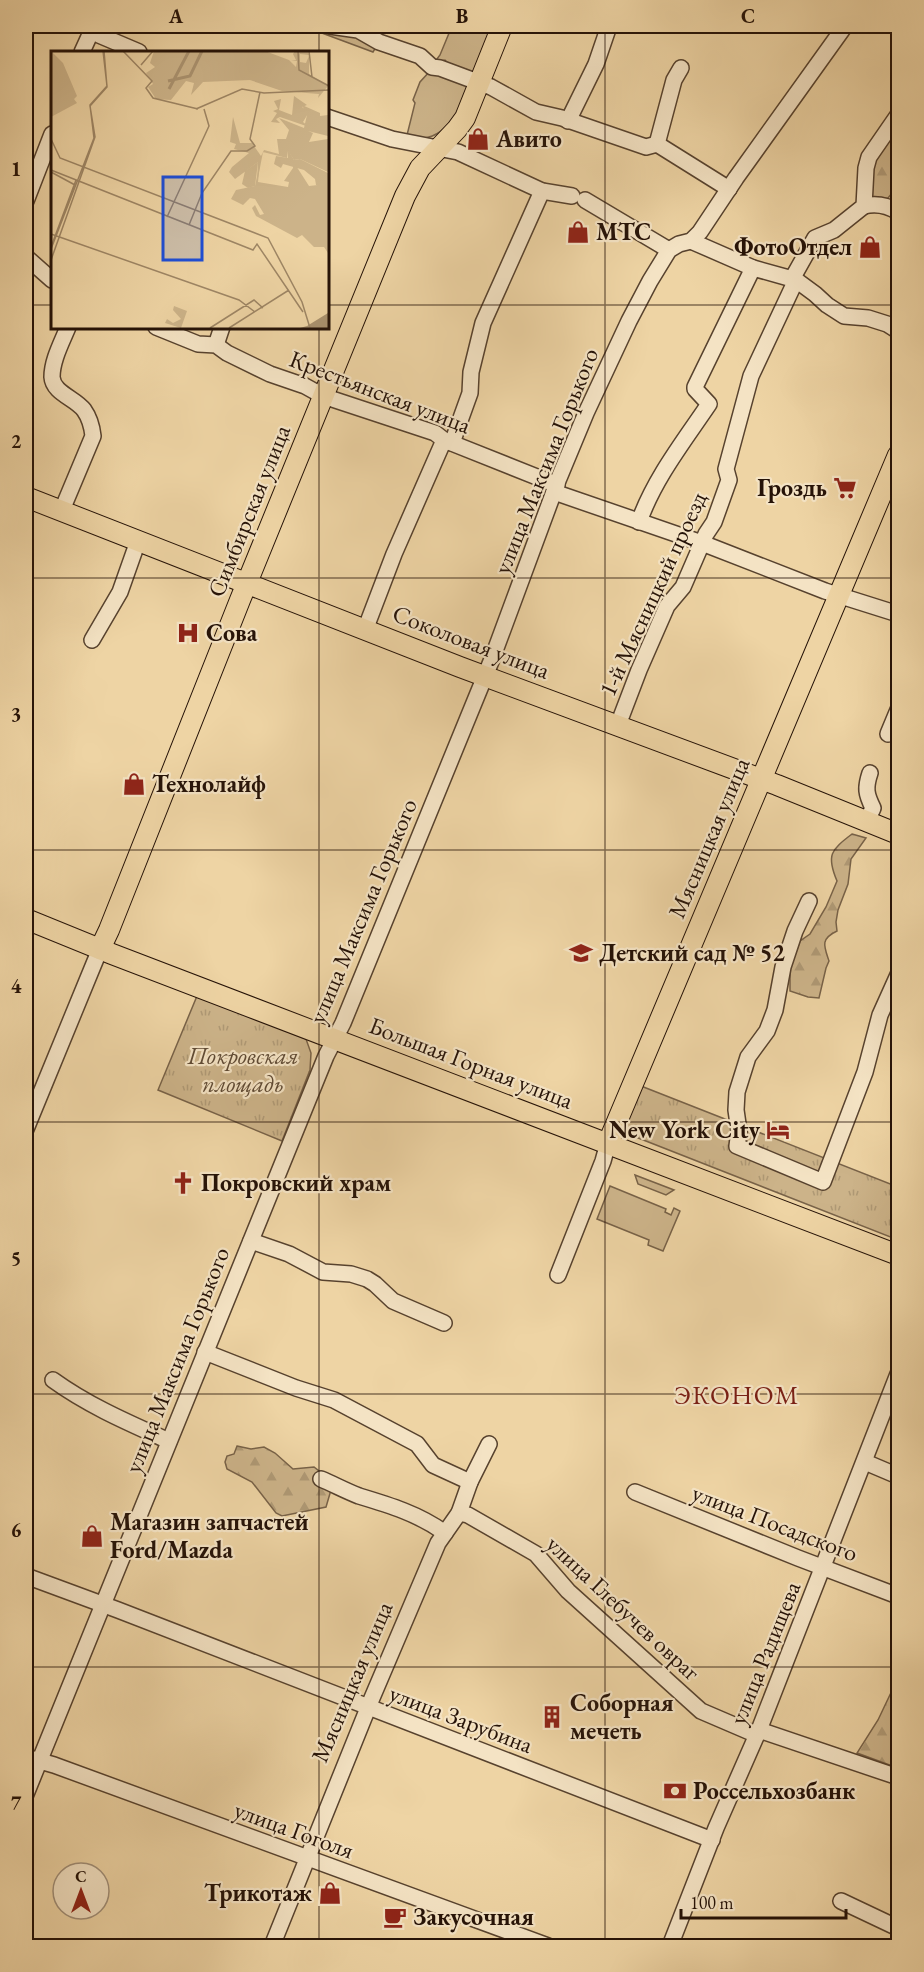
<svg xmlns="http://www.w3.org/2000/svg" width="924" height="1972" font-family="'EB Garamond',serif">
<defs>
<pattern id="forest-firs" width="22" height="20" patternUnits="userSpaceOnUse" patternTransform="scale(1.5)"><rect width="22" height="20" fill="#ccb389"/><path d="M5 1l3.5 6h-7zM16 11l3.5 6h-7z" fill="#af9975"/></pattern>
<pattern id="park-tufts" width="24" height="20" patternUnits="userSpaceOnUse" patternTransform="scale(1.5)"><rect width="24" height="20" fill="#ccb389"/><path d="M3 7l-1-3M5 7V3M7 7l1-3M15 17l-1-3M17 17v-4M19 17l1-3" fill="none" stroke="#af9975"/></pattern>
</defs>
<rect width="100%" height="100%" fill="#eed4a4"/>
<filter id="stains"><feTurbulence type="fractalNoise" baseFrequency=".00333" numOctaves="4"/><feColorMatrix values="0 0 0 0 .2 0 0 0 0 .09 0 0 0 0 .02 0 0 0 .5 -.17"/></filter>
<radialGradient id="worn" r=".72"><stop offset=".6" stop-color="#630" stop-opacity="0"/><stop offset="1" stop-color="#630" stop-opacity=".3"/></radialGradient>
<g fill="#ccb389" stroke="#786248" stroke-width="1.5">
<path d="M 303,26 L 320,26 L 327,30 L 344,30 L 376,47 L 373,52 Z"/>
<path d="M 452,26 L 493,26 L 474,72 L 470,74 L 450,66 L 445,60 L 434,63 L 440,55 Z"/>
<path d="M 431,70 L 469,86 C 456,117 445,143 406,139 L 415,103 L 413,100 L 420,82 Z"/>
<path d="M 635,1175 L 674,1190 L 666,1195 L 638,1184 Z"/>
<path d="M 610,1186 L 666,1209 L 665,1212 L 671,1215 L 674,1208 L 680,1211 L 663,1251 L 648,1245 L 649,1240 L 597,1219 Z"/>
</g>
<g fill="url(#forest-firs)" stroke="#786248" stroke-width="1.5">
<path d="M 887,138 L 898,147 L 898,186 L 888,198 L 868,200 L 868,169 Z"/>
<path d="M 852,834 L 866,838 L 851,859 L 848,884 L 838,910 L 836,922 L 837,931 C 820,939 824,946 829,961 L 826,968 L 819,998 L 808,997 L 790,991 L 790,969 L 800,941 L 810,934 L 826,907 L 837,881 C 826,855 831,850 852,834 Z"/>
<path d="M 237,1446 L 251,1449 L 264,1447 L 275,1453 L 293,1469 L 314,1467 L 319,1471 L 320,1485 L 331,1490 L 326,1507 L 282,1516 L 276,1513 L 252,1482 L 227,1469 L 225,1462 L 227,1456 L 234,1454 Z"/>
<path d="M 897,1680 L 898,1681 L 898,1758 L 895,1767 L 857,1753 L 878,1720 Z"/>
</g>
<g fill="url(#park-tufts)" stroke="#786248" stroke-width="1.5">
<path d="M 197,996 L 306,1039 L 311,1053 L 310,1070 L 282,1141 L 158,1090 Z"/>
<path d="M 641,1086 L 898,1187 L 898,1240 L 623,1132 Z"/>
</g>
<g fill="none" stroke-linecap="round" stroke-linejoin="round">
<g stroke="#57422e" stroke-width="18">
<g id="minor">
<path d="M 330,26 L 358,30 L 379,42 L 420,56 L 432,67 L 440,68 L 491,87 L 536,112 L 562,118 L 646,147 L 657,144 L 729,189"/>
<path d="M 92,30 L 99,35 L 139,52"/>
<path d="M 82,52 L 92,30 L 91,26"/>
<path d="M 327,117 L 392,139 L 458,152 L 542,191 L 572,196"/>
<path d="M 568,121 L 596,64 L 609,26"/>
<path d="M 657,144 L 674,80 L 681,68"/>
<path d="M 585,200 L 669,250"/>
<path d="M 26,201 L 52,134"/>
<path d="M 864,206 C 877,203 887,205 898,212"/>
<path d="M 691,241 L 753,268 L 796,280 L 815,294 L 827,305 L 844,316 L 868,318 L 887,324 L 898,331"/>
<path d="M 26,257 L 52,280"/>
<path d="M 792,279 L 815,238 L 834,230 L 864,206 L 866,168 L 869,157 L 898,115"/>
<path d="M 156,327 L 198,344 L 216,345 L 227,353 L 270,374 L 305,386 L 323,396 L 435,433 L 444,440 L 557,485"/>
<path d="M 216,345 L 222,327"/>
<path d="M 452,443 L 470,393 L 471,372 L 483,323 L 542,191"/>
<path d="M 554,492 L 702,543 L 825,591 L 898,614"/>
<path d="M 62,510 L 93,436 C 92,427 89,417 84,410 C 75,398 53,393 52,377 C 52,360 62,342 68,327"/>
<path d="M 639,522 C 654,479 684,441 709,404 L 695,389 L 695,387 L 753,268"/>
<path d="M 365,630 L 394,554 L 444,440"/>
<path d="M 92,640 L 120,592 L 138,541"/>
<path d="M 618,725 L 639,670 L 667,606 L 683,587 L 706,534 L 714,522 L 729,480 L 726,469 L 751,376 L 796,280"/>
<path d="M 888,734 L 898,710"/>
<path d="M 867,821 L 873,808 C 866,794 865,788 870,773"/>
<path d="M 809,901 L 795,931 L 783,967 L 775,1010 L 767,1031 L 748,1057 L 737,1092 L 736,1110 L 739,1131 L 737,1146 L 823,1182 L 865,1072 L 880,1015 L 898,975"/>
<path d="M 26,1129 L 100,949"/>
<path d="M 251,1241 L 289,1254 L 323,1272 L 351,1274 L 367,1279 L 375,1284 L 393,1301 L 444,1323"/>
<path d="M 558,1275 L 603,1161 L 608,1143"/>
<path d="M 205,1352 L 296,1388 L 334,1400 L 417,1444 L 433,1465 L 470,1482"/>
<path d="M 53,1380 C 89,1406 129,1423 169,1441"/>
<path d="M 865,1462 L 898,1476"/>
<path d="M 321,1479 C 333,1484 346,1491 359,1496 C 389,1505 419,1514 445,1533"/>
<path d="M 635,1492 L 798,1558 L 898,1596"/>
<path d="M 459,1513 L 468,1515 L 536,1554 L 568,1591 L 701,1711 L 757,1735"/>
<path d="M 26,1576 L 118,1610 L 712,1840"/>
<path d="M 759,1730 L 898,1777"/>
<path d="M 26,1757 L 54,1765 L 548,1946"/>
<path d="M 26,1794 L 326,1056 L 343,1023 L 492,659 L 559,478 L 586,413 L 629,321 L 650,281 L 669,250 L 679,244 L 691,241 L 700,232 L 736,178 L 845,26"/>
<path d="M 841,1901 L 898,1928"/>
<path d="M 272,1946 L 372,1698 L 438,1543 L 459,1513 L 470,1482 L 489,1444"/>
<path d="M 670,1946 L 716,1828 L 759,1730 L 898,1374"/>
</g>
</g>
<g stroke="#251207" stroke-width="22">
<g id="major">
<path d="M 26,497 L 460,667 L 777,785 L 898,834"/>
<path d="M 26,919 L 112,954 L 898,1255"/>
<path d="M 100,949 L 109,930 L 240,600 L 405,196 L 420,168 L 457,129 L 465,118 L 502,26"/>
<path d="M 608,1143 L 898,455"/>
</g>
</g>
<use href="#minor" stroke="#f4e3c4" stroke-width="15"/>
<use href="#major" stroke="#eed4a4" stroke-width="20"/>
</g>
<path fill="none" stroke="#251207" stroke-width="1.5" stroke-opacity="0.55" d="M 319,26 L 319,52M 605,26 L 605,1946M 26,305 L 52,305M 327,305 L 898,305M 319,327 L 319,1946M 26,578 L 898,578M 26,850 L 898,850M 26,1122 L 898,1122M 26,1394 L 898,1394M 26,1667 L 898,1667"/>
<defs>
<g id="shop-bare" transform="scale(1.8)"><path d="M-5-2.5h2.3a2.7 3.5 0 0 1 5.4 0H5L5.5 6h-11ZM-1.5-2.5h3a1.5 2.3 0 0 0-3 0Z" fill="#8f2418" stroke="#f4e3c4" stroke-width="2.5" paint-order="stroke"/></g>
<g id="supermarket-bare" transform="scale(1.8)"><path d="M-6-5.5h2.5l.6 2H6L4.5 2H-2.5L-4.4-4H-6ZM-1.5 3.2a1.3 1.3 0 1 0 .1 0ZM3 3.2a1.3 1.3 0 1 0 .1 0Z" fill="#8f2418" stroke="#f4e3c4" stroke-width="2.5" paint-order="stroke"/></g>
<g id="hospital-bare" transform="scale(1.8)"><path d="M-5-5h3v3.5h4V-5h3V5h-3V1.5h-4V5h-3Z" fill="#8f2418" stroke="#f4e3c4" stroke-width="2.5" paint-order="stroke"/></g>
<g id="school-bare" transform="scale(1.8)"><path d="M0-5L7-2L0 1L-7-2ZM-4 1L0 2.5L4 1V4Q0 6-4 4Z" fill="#8f2418" stroke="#f4e3c4" stroke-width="2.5" paint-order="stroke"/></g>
<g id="hotel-bare" transform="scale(1.8)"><path d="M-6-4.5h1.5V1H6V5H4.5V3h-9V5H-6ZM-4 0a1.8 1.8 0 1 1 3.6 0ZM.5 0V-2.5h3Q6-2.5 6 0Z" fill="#8f2418" stroke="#f4e3c4" stroke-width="2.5" paint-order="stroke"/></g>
<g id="church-bare" transform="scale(1.8)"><path d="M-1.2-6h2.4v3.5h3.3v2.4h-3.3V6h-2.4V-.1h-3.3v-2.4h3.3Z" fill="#8f2418" stroke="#f4e3c4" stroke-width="2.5" paint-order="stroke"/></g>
<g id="building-bare" transform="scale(1.8)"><path d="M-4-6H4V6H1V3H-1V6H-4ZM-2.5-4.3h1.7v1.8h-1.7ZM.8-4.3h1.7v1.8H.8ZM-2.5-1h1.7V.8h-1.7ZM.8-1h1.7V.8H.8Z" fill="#8f2418" stroke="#f4e3c4" stroke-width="2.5" paint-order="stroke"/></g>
<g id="bank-bare" transform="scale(1.8)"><path d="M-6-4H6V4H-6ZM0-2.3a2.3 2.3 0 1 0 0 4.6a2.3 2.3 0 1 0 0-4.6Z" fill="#8f2418" stroke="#f4e3c4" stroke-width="2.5" paint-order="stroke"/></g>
<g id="cafe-bare" transform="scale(1.8)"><path d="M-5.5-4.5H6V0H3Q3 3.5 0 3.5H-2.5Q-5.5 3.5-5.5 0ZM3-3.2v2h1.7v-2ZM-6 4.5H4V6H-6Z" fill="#8f2418" stroke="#f4e3c4" stroke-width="2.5" paint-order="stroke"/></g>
</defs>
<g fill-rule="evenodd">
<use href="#shop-bare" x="478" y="139"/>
<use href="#shop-bare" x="578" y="232"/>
<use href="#shop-bare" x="870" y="247"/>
<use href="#supermarket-bare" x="845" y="488"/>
<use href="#hospital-bare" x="188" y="633"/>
<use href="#shop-bare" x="134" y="784"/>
<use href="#school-bare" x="581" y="953"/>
<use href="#hotel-bare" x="778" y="1130"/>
<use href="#church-bare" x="183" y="1183"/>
<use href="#shop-bare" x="92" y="1536"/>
<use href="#building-bare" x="552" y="1717"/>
<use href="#bank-bare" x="675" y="1791"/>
<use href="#shop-bare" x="330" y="1893"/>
<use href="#cafe-bare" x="395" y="1917"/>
</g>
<g text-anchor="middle" stroke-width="4.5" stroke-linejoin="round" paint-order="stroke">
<g font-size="24" font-weight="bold" fill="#251207" stroke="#f4e3c4" text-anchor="start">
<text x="496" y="147">Авито</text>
<text x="596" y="240">МТС</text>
<text x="852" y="255" text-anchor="end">ФотоОтдел</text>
<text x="827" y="496" text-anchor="end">Гроздь</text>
<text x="206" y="641">Сова</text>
<text x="152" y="792">Технолайф</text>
<text x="599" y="961">Детский сад № 52</text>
<text x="760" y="1138" text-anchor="end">New York City</text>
<text x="201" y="1191">Покровский храм</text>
<text x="110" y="1530">Магазин запчастей<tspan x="110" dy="28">Ford/Mazda</tspan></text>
<text x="570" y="1711">Соборная<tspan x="570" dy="28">мечеть</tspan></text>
<text x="693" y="1799">Россельхозбанк</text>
<text x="312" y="1901" text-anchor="end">Трикотаж</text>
<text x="413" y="1925">Закусочная</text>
</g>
<g font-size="24" fill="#251207" stroke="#f4e3c4">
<text transform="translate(380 392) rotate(21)" y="8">Крестьянская улица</text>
<text transform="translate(546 461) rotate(-68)" y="8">улица Максима Горького</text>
<text transform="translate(249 511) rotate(-68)" y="8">Симбирская улица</text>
<text transform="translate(653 594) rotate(-65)" y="8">1-й Мясницкий проезд</text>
<text transform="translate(471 642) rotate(21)" y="8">Соколовая улица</text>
<text transform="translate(709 838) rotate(-67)" y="8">Мясницкая улица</text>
<text transform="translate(363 911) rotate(-67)" y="8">улица Максима Горького</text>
<text transform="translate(471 1063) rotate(21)" y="8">Большая Горная улица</text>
<text transform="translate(177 1360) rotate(-68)" y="8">улица Максима Горького</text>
<text transform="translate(775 1523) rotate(21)" y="8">улица Посадского</text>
<text transform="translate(623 1608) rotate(43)" y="8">улица Глебучев овраг</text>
<text transform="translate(765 1653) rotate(-68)" y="8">улица Радищева</text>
<text transform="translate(352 1682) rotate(-67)" y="8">Мясницкая улица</text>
<text transform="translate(461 1719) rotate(21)" y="8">улица Зарубина</text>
<text transform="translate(294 1830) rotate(20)" y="8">улица Гоголя</text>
</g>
<g font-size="24" font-style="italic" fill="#5f4a34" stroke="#f4e3c4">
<text x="243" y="1064">Покровская<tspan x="243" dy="28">площадь</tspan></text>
</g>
<g font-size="26" letter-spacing="1.5" fill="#7a1f14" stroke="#f4e3c4">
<text x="737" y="1404">ЭКОНОМ</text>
</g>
</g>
<g transform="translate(51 51)">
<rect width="278" height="278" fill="#eed4a4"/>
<path d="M 103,0 L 214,0 L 238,9 L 245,16 L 246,10 L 240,9 L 245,9 L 242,3 L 244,0 L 257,0 L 258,4 L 249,3 L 249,11 L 255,12 L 258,5 L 258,23 L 277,35 L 267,47 L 268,43 L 231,40 L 199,29 L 152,31 L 140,44 L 143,32 L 135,30 L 120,49 L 105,48 L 97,36 L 102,33 L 95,22 L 104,16 L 99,12 ZM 251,54 L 269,62 L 269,65 L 277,64 L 277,85 L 257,80 L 262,82 L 258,91 L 277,88 L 277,121 L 249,108 L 243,109 L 237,100 L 236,107 L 212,101 L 206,132 L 207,111 L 184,128 L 178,121 L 181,116 L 198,102 L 183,98 L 185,93 L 179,91 L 182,66 L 189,92 L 201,92 L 210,105 L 213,99 L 228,103 L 226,88 L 235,88 L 238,79 L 228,67 L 253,77 L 256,64 Z" fill="#ccb389"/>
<path d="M 243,45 L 256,54 L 251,56 L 258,61 L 252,71 L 258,76 L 229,66 L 225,68 L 229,72 L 220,71 L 226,62 L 222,60 L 227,58 L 223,50 L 230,48 L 228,59 L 241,64 ZM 237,99 L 243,109 L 249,108 L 277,122 L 277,140 L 265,134 L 264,128 L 253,119 L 232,113 L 230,117 L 223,113 L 225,105 L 237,107 Z" fill="#ccb389"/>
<path d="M 0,0 L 12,12 L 26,45 L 23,48 L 26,52 L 0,66 ZM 207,111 L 204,135 L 197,137 L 191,133 L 194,120 Z" fill="#ccb389"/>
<path d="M 242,110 L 258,135 L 267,134 L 277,139 L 277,202 L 273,196 L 263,196 L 251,184 L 246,187 L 205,165 L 201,157 L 204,154 L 209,164 L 213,163 L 204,148 L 199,147 L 192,154 L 180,148 L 185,139 L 204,135 L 209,111 L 207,131 L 237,136 L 238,131 L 233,130 L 242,117 ZM 123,255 L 136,260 L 130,277 L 114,272 L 116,268 L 122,272 L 130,268 L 122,259 Z" fill="#ccb389"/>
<path d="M 277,262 L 277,277 L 249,277 L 256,275 Z" fill="#aa926f"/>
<path fill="none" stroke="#aa926f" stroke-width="3" d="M 117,30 L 139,25 L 151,0M 118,38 L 138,0"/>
<path fill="none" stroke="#9e8665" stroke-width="1.5" d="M 72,0 L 101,30 L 95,37 L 102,47 L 147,58M 247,0 L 248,19 L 278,35M 258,0 L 261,26M 90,14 L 102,0M 145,58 L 191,38 L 213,42 L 278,39M 0,88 L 9,107 L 217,187 L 251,251 L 259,277M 0,119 L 202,199 L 206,193 L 252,261M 0,121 L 24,134M 116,166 L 158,75 L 153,58M 138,174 L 151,142 L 180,100 L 196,100 L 204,95 L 199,88 L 209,41M 0,183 L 188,249 L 204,261M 0,196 L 25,129M 0,198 L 43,87 L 39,54 L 56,35 L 52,0M 0,209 L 44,86 L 39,55 L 56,36 L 53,0M 159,277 L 203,249 L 212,257M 178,277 L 238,239"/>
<path fill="#1d4ed8" fill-opacity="0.15" stroke="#1d4ed8" stroke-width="3" d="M 112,126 L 151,126 L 151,209 L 112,209 Z"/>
<rect width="278" height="278" fill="none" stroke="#251207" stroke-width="3"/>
</g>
<rect width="924" height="1972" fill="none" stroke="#eed4a4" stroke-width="66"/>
<g transform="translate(81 1891)"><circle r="28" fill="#f4e3c4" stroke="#a18f78" stroke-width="1.5"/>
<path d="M0-4.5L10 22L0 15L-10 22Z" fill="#8f2418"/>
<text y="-9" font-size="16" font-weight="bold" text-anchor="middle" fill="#251207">С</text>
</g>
<path d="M681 1909v9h165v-9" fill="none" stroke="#251207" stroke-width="3"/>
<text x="690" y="1909" font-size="18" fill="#251207" stroke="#f4e3c4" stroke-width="4.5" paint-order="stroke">100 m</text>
<rect x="33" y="33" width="858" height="1906" fill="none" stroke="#251207" stroke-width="2"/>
<g font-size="20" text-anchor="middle" font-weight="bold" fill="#251207">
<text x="176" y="23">A</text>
<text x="462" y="23">B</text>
<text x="748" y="23">C</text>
<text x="16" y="176">1</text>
<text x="16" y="448">2</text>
<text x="16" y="721">3</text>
<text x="16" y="993">4</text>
<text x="16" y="1265">5</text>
<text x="16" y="1537">6</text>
<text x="16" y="1810">7</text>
</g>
<rect width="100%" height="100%" filter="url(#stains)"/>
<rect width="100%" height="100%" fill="url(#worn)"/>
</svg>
